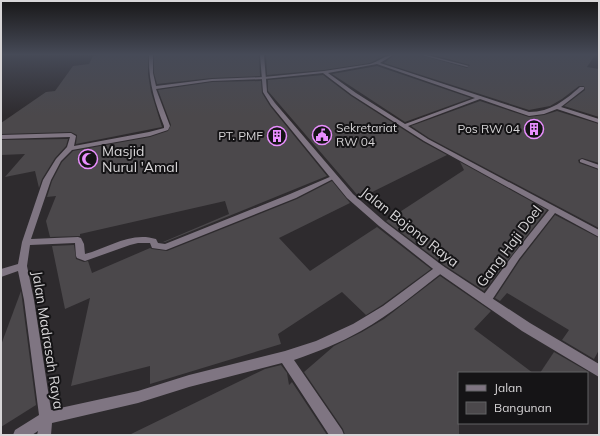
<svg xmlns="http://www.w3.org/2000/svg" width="600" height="436" font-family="Mulish,sans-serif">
<rect width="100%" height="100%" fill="#2e2b2e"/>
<g fill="#4b484b">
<path d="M 111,55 L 148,55 L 148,74 L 151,92 L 162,127 L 76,144 L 77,135 L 71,132 L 1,134 L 1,123 L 46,92 L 55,91 L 73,66 L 89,64 L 93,56 Z"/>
<path d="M 154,55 L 259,55 L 260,76 L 212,78 L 157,84 L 154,73 Z"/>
<path d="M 266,55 L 386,55 L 370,63 L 324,70 L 267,75 Z"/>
<path d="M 394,55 L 420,55 L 467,68 L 470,65 L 433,55 L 595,55 L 587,67 L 599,69 L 599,117 L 564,106 L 585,90 L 584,86 L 579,86 L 562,99 L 550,106 L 529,110 L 384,63 Z"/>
<path d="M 377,66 L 471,98 L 405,122 L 332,74 Z"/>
<path d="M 323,75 L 351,96 L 423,142 L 447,155 L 360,198 L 268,91 L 268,80 Z"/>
<path d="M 261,81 L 262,93 L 270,106 L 327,176 L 165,242 L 163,242 L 229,214 L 225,201 L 80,234 L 80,236 L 50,237 L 46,221 L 56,196 L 47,197 L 52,181 L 62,162 L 73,151 L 150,137 L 168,131 L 171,125 L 158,90 L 212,82 Z"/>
<path d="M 480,101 L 529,117 L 544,115 L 557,111 L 599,124 L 599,163 L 582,158 L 578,160 L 579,163 L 599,170 L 599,228 L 429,138 L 411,126 Z"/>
<path d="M 68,139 L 66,146 L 55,158 L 42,179 L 39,188 L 35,171 L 5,177 L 25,154 L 1,155 L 1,140 Z"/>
<path d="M 460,162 L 547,210 L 484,291 L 444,265 L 386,221 L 464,170 Z"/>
<path d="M 332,181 L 350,203 L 279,238 L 310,271 L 377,227 L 431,269 L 382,305 L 366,315 L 342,292 L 278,334 L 281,344 L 150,384 L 150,366 L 71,386 L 90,298 L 65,309 L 52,246 L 74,245 L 76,259 L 84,262 L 88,261 L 92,273 L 150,248 L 152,249 L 167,251 L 297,199 Z"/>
<path d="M 555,215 L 599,238 L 599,350 L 594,359 L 562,340 L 569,330 L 507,293 L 500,301 L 495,298 L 520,260 Z"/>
<path d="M 440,276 L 491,311 L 474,329 L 533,373 L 459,373 L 459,435 L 345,435 L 343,429 L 304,372 L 334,346 L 362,332 L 384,319 Z"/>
<path d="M 21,291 L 36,405 L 1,427 L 1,345 Z"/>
<path d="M 554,352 L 587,371 L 586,373 L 540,373 Z"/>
<path d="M 281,365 L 287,373 L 289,385 L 292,382 L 327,435 L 129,435 L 265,369 Z"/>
</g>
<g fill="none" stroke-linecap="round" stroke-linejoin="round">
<g fill="#7f7582" fill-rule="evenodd">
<path d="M 149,55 L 153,55 L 153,73 L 156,86 L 212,79 L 264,77 L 324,71 L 370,64 C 378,62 385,55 393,55 L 380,63 L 529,112 C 551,112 565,100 580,87 L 584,87 L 584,89 L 561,107 L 599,119 L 599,123 L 557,109 L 544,114 L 529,116 L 480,99 L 408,126 L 428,139 L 599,230 L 599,237 L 555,213 L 519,259 L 490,303 L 486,304 L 482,303 L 481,300 L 482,297 L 513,255 L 549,210 L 424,141 L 352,95 L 323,73 L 264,79 L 212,81 L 156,89 L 170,126 L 168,130 L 150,136 L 72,150 L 61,161 L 51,180 L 31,239 L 78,237 L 81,238 L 84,244 L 85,254 C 108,248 131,231 156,239 L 158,243 L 165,244 L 290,194 L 332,176 L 336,176 L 337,177 L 296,198 L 166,250 L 152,248 L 150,243 L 138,243 L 130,245 L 85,261 L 77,258 L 76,256 L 75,243 L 30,245 L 27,266 L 34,300 L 51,410 L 138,391 L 189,375 L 285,351 L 316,341 L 353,324 L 383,306 L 437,266 L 440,265 L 443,266 L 445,269 L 443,272 C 417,292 391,314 361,331 C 340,343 317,352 294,360 L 342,430 L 344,435 L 329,435 L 282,363 L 189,387 L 138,403 L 52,423 L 51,435 L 37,435 L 38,431 L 32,435 L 13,435 L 15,430 L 39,415 L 24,300 L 18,271 L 1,277 L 1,269 L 18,264 L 22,242 L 43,180 L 56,159 L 67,147 L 70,137 L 1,139 L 1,135 L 71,133 L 76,136 L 74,146 L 149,132 L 164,128 L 164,126 C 155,103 148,80 149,55 ZM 377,64 L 475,98 L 405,124 L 356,93 L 328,73 Z"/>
<path d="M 421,55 L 427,55 L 469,66 L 467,67 Z"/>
<path d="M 582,159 L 599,165 L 599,169 L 580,162 L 580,160 Z"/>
</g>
<path fill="#7f7582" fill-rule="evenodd" d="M 260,55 L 264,55 L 267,92 L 275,103 L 353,194 L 385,222 L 443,266 L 530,323 L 599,364 L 599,377 L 522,331 L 437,272 L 379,226 L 347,198 L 271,105 L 263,92 Z"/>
</g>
<linearGradient id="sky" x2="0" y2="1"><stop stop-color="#191819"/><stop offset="0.47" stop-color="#464a57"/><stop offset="1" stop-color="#464a57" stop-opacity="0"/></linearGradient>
<rect width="600" height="116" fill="url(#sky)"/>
<defs>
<g id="building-ring" transform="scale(1)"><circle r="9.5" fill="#151416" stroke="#e98efe" stroke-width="1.5"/><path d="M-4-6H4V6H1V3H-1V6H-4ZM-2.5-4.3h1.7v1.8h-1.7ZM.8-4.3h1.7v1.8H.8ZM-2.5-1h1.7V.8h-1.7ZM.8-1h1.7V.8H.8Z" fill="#e98efe"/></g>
<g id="civic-ring" transform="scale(1)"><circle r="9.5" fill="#151416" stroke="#e98efe" stroke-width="1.5"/><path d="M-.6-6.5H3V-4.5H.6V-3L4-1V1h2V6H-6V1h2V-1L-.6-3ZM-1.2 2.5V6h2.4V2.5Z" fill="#e98efe"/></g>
<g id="mosque-ring" transform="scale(1)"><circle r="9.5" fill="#151416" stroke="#e98efe" stroke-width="1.5"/><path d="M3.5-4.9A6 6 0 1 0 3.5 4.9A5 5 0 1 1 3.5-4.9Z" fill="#e98efe"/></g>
</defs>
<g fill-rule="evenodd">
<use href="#building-ring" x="534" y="129"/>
<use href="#civic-ring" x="322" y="135"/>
<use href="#building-ring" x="277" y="136"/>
<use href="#mosque-ring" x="88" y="159"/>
</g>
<g text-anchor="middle" stroke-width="4" stroke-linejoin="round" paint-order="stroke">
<g font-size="12" fill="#d8d6d8" stroke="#151416" text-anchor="end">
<text x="336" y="132" text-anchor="start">Sekretariat<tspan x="336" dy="14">RW 04</tspan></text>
<text x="520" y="133">Pos RW 04</text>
<text x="263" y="140">PT. PMF</text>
</g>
<g font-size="14" fill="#d8d6d8" stroke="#151416" text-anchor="start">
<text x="102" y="156">Masjid<tspan x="102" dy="16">Nurul 'Amal</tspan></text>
</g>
<g font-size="14" fill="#d8d6d8" stroke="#151416">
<text transform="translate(410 227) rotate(38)" y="5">Jalan Bojong Raya</text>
<text transform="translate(509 246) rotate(-53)" y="5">Gang Haji Doel</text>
<text transform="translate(48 340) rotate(81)" y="5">Jalan Madrasah Raya</text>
</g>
</g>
<rect width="600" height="436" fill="none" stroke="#d8d6d8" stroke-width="4"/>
<rect x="458" y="372" width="130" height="52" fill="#151416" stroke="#636264"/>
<rect x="466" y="385" width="20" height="6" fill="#7f7582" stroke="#636264"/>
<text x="494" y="392" font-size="12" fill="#d8d6d8">Jalan</text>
<rect x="466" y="402" width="20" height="12" fill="#4b484b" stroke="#636264"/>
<text x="494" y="412" font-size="12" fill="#d8d6d8">Bangunan</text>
</svg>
